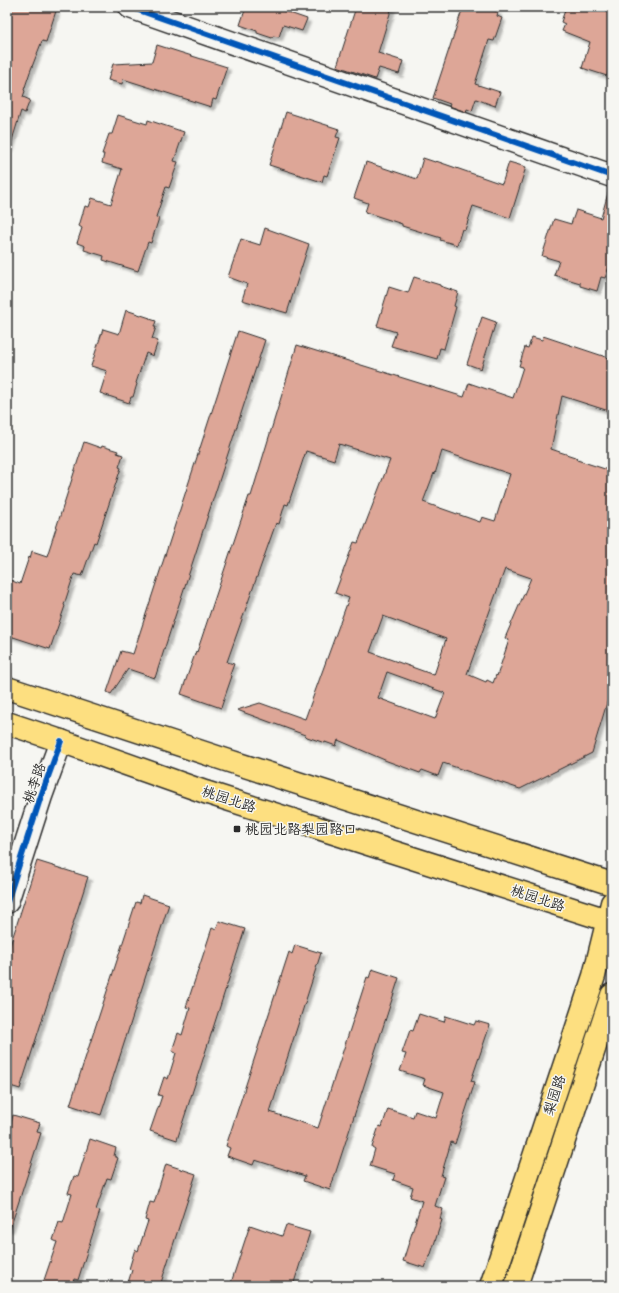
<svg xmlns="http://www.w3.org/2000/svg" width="619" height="1293" font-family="Mynerve,'LXGW WenKai TC',sans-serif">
<defs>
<filter id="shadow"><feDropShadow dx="3.5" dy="3.5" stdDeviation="1" flood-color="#0004"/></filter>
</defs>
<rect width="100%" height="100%" fill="#f6f6f2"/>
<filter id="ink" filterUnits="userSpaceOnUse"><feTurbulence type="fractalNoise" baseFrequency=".025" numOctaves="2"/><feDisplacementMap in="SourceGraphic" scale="8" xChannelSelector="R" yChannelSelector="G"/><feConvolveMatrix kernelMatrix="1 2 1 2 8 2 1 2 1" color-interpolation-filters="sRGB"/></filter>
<g filter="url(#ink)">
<g fill="#dda697" stroke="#2b2b2b" fill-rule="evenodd" filter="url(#shadow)">
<path d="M 7,7 L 52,7 L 52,9 L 56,11 L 46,42 L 42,41 L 30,72 L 24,90 L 25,91 L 23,97 L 30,100 L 25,113 L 21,111 L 10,147 L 7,147 Z"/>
<path d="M 246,7 L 282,7 L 281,10 L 307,19 L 302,31 L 283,25 L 279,37 L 273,36 L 272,38 L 257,33 L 257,31 L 240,25 Z"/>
<path d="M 356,7 L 392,7 L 378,53 L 403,61 L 399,74 L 379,68 L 375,79 L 337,66 Z"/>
<path d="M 463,7 L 482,7 L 498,12 L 497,16 L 502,18 L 494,41 L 489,40 L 475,84 L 500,92 L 495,106 L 476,99 L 472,111 L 467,109 L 466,112 L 449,106 L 450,104 L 433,98 Z"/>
<path d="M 566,7 L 612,7 L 612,60 L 607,76 L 582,68 L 590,42 L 562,31 L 565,24 L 561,22 Z"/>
<path d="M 157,45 L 227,67 L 216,100 L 213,99 L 211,107 L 123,79 L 122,84 L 108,80 L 113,64 L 152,62 Z"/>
<path d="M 286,112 L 339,129 L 336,137 L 340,138 L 335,153 L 327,176 L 324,175 L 322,182 L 269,165 Z"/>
<path d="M 118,115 L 147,124 L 148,120 L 184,132 L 174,161 L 178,162 L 169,188 L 166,187 L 156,217 L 159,218 L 151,243 L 148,242 L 138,271 L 103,260 L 104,256 L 84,250 L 85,246 L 77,243 L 82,228 L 79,226 L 85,206 L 89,207 L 92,198 L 111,204 L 122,169 L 102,163 L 104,154 L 102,154 L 109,134 L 112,134 Z"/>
<path d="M 423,158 L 435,162 L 436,161 L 502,184 L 509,162 L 526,167 L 510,218 L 473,206 L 465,230 L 462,229 L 457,245 L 440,240 L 441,238 L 402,226 L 402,224 L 365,212 L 368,203 L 354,198 L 366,162 L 417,179 Z"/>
<path d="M 608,193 L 612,193 L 612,258 L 605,278 L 601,277 L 597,291 L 580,286 L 580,283 L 554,275 L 559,261 L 542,256 L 554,219 L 571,224 L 576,210 L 601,218 Z"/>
<path d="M 265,228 L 309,244 L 287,313 L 242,300 L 247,284 L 228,277 L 241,239 L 260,245 Z"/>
<path d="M 414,277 L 440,285 L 440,286 L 458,292 L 454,306 L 456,307 L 444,349 L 440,348 L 437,359 L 391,346 L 396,332 L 377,326 L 389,287 L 408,293 Z"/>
<path d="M 126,310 L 150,318 L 150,319 L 156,321 L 154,327 L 156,327 L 152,339 L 158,341 L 153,356 L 146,353 L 136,383 L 137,384 L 133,397 L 131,397 L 129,403 L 100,393 L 107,371 L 91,366 L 103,329 L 119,334 Z"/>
<path d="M 482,317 L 496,322 L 481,369 L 467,364 Z"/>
<path d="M 238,331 L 265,340 L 155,678 L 128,669 L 111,694 L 107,692 L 121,651 L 133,654 Z"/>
<path d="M 543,336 L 609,358 L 608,362 L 612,363 L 612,412 L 562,396 L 551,449 L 578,458 L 577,460 L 608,470 L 608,472 L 612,474 L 612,686 L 592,753 L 520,789 L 443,763 L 438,776 L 422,770 L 420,773 L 387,761 L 338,740 L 336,746 L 325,742 L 325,743 L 307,737 L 305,735 L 237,710 L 260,703 L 305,719 L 349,598 L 335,593 L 354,542 L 358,543 L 390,460 L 339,444 L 334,460 L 306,451 L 288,505 L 285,504 L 279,524 L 276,523 L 227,662 L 234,664 L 230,675 L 232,676 L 221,708 L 181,694 L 196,651 L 197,652 L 249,496 L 251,496 L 297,345 L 464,397 L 469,383 L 513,398 L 523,367 L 519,366 L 525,347 L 528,348 L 532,337 L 542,340 ZM 442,451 L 510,474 L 495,521 L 482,517 L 480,522 L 423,502 L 434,473 L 435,474 ZM 505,569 L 531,578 L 505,638 L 509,640 L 497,676 L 496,675 L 493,683 L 487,680 L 486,682 L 467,674 ZM 383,616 L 446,639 L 434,675 L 370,652 ZM 387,672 L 445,693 L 435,719 L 378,698 Z"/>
<path d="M 84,442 L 101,448 L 102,446 L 118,451 L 117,453 L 123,455 L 119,467 L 121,468 L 96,543 L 94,542 L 82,576 L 74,574 L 64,605 L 65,606 L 50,649 L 7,635 L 7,579 L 20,584 L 29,557 L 30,558 L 32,551 L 47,556 Z"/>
<path d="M 37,861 L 88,877 L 20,1089 L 7,1085 L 7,955 Z"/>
<path d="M 142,895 L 169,904 L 101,1115 L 70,1105 L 136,902 L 140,903 Z"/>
<path d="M 219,921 L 245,929 L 177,1140 L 150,1131 L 162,1096 L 158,1095 L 164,1077 L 168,1079 L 176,1053 L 172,1051 L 178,1033 L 182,1035 L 190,1008 L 186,1007 L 212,928 L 216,930 Z"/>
<path d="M 295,945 L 321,953 L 270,1112 L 318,1128 L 367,977 L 369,978 L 372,969 L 399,978 L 330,1190 L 303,1181 L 305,1176 L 255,1160 L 253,1165 L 227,1156 L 230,1148 L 226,1146 L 289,952 L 292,954 Z"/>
<path d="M 419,1014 L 444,1022 L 446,1016 L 474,1025 L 476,1021 L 490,1025 L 471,1081 L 475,1082 L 455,1144 L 451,1142 L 441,1176 L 444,1177 L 435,1206 L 443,1209 L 440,1219 L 442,1220 L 430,1257 L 429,1257 L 425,1268 L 403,1261 L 422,1201 L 410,1197 L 413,1187 L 393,1180 L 395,1174 L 370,1166 L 375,1149 L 372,1147 L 379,1126 L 382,1127 L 388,1109 L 413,1117 L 415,1111 L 436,1118 L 444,1092 L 423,1085 L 425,1079 L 400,1071 L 406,1054 L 402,1053 L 410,1030 L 413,1031 Z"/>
<path d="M 13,1115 L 40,1123 L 37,1132 L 41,1133 L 10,1229 L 7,1228 L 7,1122 L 11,1123 Z"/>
<path d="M 90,1139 L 116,1148 L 114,1156 L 118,1158 L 111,1179 L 107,1178 L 96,1210 L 100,1211 L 78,1280 L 74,1279 L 72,1286 L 42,1286 L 57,1242 L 53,1240 L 59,1222 L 63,1223 L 72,1194 L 68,1193 L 74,1176 L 78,1177 Z"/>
<path d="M 166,1164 L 196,1174 L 160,1286 L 127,1286 L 132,1270 L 129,1269 L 135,1249 L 138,1251 L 148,1221 L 145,1220 L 150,1202 L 154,1203 Z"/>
<path d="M 250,1225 L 282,1236 L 286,1225 L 310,1232 L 293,1286 L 230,1286 Z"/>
</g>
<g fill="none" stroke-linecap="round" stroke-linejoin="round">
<g stroke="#2b2b2b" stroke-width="25">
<g id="minor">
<path d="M 130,7 L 612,176"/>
<path d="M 7,902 L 41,796 L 61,741"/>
</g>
</g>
<g stroke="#2b2b2b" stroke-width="25">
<g id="major">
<path d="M 7,688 L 226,760 L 612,884"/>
<path d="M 7,723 L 61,741 L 205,792 L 607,920 L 612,924"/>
<path d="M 491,1286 L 594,976 L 612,903"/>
<path d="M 516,1286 L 612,995"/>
</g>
</g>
<use href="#minor" stroke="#f6f6f2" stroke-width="22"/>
<use href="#major" stroke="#fddf80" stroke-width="22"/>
<g stroke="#f6f6f2" stroke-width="8">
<g id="cycleway">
<path d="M 130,7 L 612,176"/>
<path d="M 7,902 L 41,796 L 61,741"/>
</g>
</g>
<use href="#cycleway" stroke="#0057b8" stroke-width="6"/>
</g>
</g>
<rect fill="#2b2b2b" stroke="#f6f6f2" stroke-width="1.5" x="233" y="825" width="8" height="8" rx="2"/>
<g text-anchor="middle" stroke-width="3" stroke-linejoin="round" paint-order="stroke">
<g font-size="14" fill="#2b2b2b" stroke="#f6f6f2">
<text transform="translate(34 783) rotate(-71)" y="5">桃李路</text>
<text transform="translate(229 799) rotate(18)" y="5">桃园北路</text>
<text transform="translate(538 898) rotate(18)" y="5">桃园北路</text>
<text transform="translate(554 1095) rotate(-72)" y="5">梨园路</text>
</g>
<g font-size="14" fill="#2b2b2b" stroke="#f6f6f2" text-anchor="start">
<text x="245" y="834">桃园北路梨园路口</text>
</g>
</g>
<rect width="619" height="1293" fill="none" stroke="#f6f6f2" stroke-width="24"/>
<rect x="12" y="12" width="595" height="1269" fill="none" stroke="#2b2b2b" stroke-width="1.5" filter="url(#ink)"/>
</svg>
